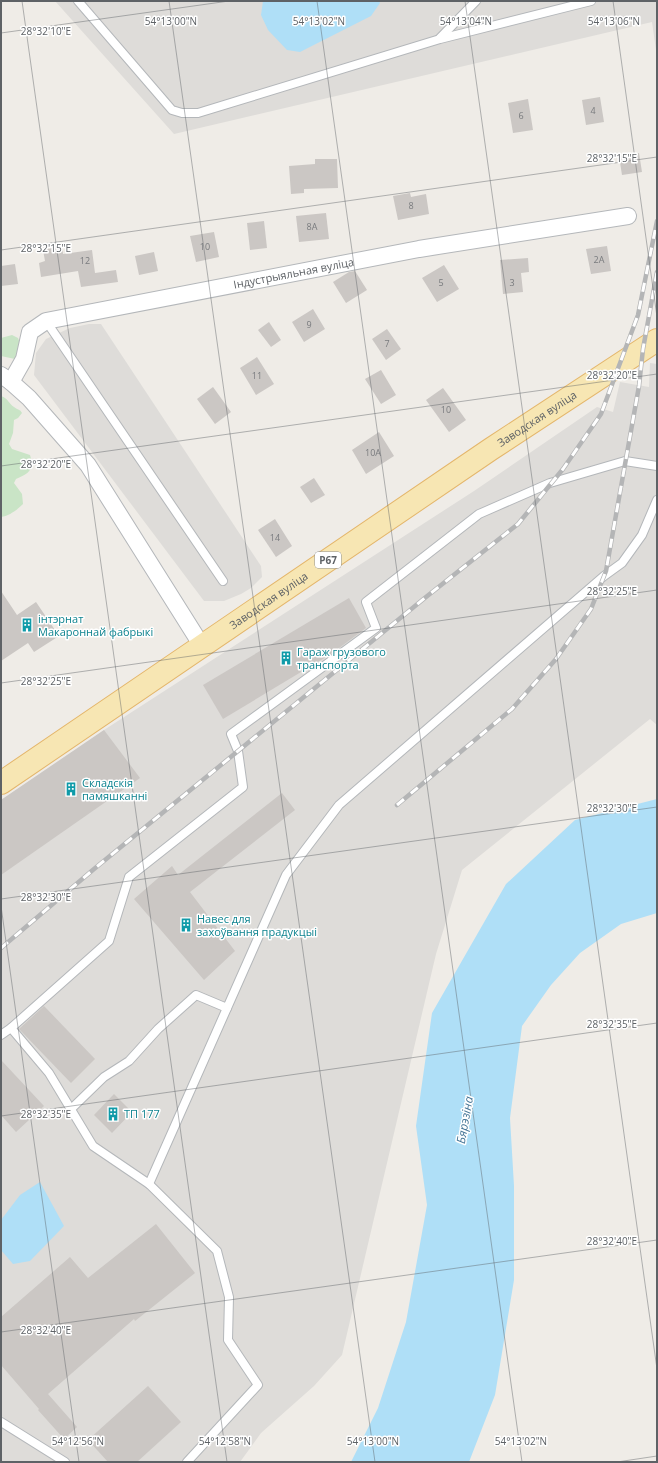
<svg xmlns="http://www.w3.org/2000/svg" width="658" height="1463" font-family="'Open Sans',sans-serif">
<rect width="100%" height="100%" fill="#efece7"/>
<g fill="#dedcd9">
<path d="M 55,1 L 657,1 L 657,57 L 652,22 L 174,134 Z"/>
<path d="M 89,324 L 101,324 L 261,566 L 262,577 L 251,588 L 241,594 L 224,601 L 204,601 L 34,375 L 36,353 L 46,339 L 70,328 Z"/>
<path d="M 650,363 L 657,364 L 657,725 L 650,719 L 462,870 L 436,954 L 342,1355 L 314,1386 L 261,1433 L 240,1462 L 1,1462 L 1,800 L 104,730 L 474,491 L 597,407 L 613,412 L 620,382 L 649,387 Z"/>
</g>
<g fill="#c9e4c6">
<path d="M 12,335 L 18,338 L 22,348 L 15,359 L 1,356 L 1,338 Z"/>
<path d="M 1,396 C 8,398 9,404 14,407 C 18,410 20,409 22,413 L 18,418 L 14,420 L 13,433 L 9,444 L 12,449 L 30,455 C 35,470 28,474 16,479 L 14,483 L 22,494 L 23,504 C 17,510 9,516 1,517 Z"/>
</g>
<g fill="#afdff7">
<path d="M 263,1 L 379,1 L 380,3 L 371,16 L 300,52 L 287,50 L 268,30 L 261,15 Z"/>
<path d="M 657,799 L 657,913 L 621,924 L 580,953 L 551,985 L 522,1026 L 510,1118 L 514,1186 L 514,1280 L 495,1395 L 469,1462 L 351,1462 L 378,1408 L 406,1322 L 427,1205 L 416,1126 L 432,1013 L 506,884 L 575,820 Z"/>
<path d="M 40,1182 L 64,1226 L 30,1261 L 13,1264 L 1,1250 L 1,1220 L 20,1195 Z"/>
</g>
<g fill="#cbc7c4">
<path d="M 600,97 L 604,122 L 586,125 L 582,100 Z"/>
<path d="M 528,99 L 533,130 L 513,133 L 508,103 Z"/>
<path d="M 639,153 L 642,172 L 622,175 L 619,156 Z"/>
<path d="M 315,159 L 337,159 L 338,188 L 304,189 L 304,193 L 291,194 L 289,166 L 315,164 Z"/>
<path d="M 410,193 L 411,197 L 426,194 L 429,214 L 398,220 L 393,196 Z"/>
<path d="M 326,213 L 329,239 L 299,242 L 296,216 Z"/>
<path d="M 264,221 L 267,248 L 250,250 L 247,223 Z"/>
<path d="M 214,232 L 219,257 L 196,262 L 190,236 Z"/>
<path d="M 62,246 L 63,254 L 92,250 L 95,273 L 116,270 L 118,282 L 81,287 L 78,271 L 41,277 L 39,263 L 45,261 L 43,250 Z"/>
<path d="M 607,246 L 611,271 L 591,274 L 586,249 Z"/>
<path d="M 154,252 L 158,271 L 139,275 L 135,256 Z"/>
<path d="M 528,258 L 529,272 L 521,273 L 523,292 L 503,294 L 500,260 Z"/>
<path d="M 15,264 L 18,284 L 1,286 L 1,266 Z"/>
<path d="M 444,265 L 459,289 L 437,302 L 422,278 Z"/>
<path d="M 355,271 L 367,290 L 346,303 L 333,282 L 349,272 Z"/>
<path d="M 313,309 L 325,329 L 304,342 L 292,322 Z"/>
<path d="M 269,322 L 281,340 L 271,347 L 258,330 Z"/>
<path d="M 387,329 L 401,349 L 386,360 L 372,339 Z"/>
<path d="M 257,357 L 274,384 L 256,395 L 240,368 Z"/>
<path d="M 381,370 L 396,395 L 381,404 L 365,379 Z"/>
<path d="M 213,387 L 231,412 L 215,424 L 197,399 Z"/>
<path d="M 443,388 L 466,420 L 449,432 L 426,400 Z"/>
<path d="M 379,432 L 394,456 L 366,474 L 352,450 Z"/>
<path d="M 314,478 L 325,495 L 311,503 L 300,487 Z"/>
<path d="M 275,519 L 292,546 L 276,557 L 258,530 Z"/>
<path d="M 1,591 L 17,615 L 36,602 L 59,636 L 34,652 L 28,643 L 1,661 Z"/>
<path d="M 349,598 L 366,628 L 331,654 L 223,719 L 203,685 Z"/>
<path d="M 104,730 L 140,778 L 1,875 L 1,800 Z"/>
<path d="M 282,793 L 295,810 L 190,892 L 235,951 L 204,980 L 134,899 L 172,866 L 178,875 Z"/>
<path d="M 44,1006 L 95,1059 L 71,1083 L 19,1029 Z"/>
<path d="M 1,1060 L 44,1106 L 16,1132 L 1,1115 Z"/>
<path d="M 114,1094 L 132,1112 L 112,1133 L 94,1115 Z"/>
<path d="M 156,1224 L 195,1273 L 135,1321 L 134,1319 L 48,1394 L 77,1427 L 64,1439 L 38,1410 L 39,1409 L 1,1365 L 1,1317 L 70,1257 L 88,1278 Z"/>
<path d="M 148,1386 L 181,1422 L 137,1462 L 108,1462 L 88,1440 Z"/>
</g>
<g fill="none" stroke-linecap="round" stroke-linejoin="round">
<g stroke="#b4b7ba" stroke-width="10">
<g id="lane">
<path d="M 78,1 L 172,110 L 182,113 L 198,113 L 440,39 L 591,1"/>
<path d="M 440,38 L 476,1"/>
<path d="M 46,321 L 223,581"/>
<path d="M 11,1028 L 109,941 L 129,877 L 243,787 L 238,751 L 231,734 L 376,628 L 366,602 L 479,514 L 550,483 L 625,461 L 657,466"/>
<path d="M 1,1035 L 11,1028 L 49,1073 L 93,1146 L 149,1184 L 286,875 L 339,805 L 604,576 L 622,563 L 642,535 L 657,500"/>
<path d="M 71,1109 L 104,1077 L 129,1061 L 158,1029 L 196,995 L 227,1008"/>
<path d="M 149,1184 L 217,1251 L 229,1297 L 228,1340 L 258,1385 L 187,1462"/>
<path d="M 1,1422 L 65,1462"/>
</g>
</g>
<g stroke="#b4b7ba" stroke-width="18">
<g id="street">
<path id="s1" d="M 1,375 L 11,382 L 24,359 L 30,332 L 46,321 L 419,249 L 628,216"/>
<path d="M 11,382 L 29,398 L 88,465 L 202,646"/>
</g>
</g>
<g stroke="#e4b66b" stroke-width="24">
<g id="primary">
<path id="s2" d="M 1,783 L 491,449 L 657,340"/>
</g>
</g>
<use href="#lane" stroke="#fff" stroke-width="8"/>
<use href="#street" stroke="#fff" stroke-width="16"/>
<use href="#primary" stroke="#f7e6b3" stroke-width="22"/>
<g stroke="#b4b5b6" stroke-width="4.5">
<g id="rail">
<path d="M 397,805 L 512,709 L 556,659 L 591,609 L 606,571 L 639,386 L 643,349 L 657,272"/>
<path d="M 1,948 L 94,869 L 426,597 L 518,524 L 563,469 L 601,414 L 638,315 L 657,221"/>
</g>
</g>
<use href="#rail" stroke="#fff" stroke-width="3" stroke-dasharray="9" stroke-linecap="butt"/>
</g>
<path fill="none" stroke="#5e6266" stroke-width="1" stroke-opacity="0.45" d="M 22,1 L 227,1462M 169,1 L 375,1462M 317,1 L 522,1462M 465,1 L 657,1369M 613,1 L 657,317M 1,33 L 229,1M 1,250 L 657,157M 1,466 L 657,374M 1,683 L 657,590M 1,899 L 657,807M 1,906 L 79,1462M 1,1116 L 657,1023M 1,1332 L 657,1240M 617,1462 L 657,1456"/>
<defs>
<g id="building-bare" transform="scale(1.08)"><path d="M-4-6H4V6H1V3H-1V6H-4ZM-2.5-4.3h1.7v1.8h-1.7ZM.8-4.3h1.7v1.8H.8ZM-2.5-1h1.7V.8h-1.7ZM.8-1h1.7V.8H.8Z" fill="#0f9aa8" stroke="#fff" stroke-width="2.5" paint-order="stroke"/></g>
</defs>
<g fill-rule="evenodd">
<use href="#building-bare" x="27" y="625"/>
<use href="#building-bare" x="286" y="658"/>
<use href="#building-bare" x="71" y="789"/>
<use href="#building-bare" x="186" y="925"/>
<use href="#building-bare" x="113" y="1114"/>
</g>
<g text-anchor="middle" stroke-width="3" stroke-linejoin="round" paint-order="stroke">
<g font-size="9" fill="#797b7e">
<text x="593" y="114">4</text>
<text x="521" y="119">6</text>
<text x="411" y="209">8</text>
<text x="312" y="230">8А</text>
<text x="205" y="250">10</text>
<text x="599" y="263">2А</text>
<text x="85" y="264">12</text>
<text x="441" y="286">5</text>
<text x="512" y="286">3</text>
<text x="309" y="328">9</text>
<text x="387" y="347">7</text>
<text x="257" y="379">11</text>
<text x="446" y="413">10</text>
<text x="373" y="456">10А</text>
<text x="275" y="541">14</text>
</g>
<rect fill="#fff" stroke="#8e9194" stroke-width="1" x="315" y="552" width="26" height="16" rx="3"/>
<g font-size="10" font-weight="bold" fill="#5e6266">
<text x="328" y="564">Р67</text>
</g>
<g font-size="11" fill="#5e6266" stroke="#fff">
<text dy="4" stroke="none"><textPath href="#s1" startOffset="338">Індустрыяльная вуліца</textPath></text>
<text dy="4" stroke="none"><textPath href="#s2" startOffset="648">Заводская вуліца</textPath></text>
<text dy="4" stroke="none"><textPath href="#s2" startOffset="324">Заводская вуліца</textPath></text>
</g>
<g font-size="11" fill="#0d838f" stroke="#fff" text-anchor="start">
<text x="38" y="623">інтэрнат<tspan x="38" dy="13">Макароннай фабрыкі</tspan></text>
<text x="297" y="656">Гараж грузового<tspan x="297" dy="13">транспорта</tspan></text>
<text x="82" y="787">Складскія<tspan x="82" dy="13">памяшканні</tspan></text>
<text x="197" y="923">Навес для<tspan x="197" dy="13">захоўвання прадукцыі</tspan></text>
<text x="124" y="1118">ТП 177</text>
</g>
<g font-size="12" font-style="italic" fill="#467697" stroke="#fff">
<text transform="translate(465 1120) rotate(-80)" y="4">Бярэзіна</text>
</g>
</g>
<g font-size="10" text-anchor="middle" fill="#5e6266" stroke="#fff" stroke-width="3" stroke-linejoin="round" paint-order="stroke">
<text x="171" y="25">54°13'00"N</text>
<text x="319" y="25">54°13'02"N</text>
<text x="466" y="25">54°13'04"N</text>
<text x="614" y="25">54°13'06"N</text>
<text x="46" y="35">28°32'10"E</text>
<text x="612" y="162">28°32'15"E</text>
<text x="46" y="252">28°32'15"E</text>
<text x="612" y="379">28°32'20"E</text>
<text x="46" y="468">28°32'20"E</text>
<text x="612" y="595">28°32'25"E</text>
<text x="46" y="685">28°32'25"E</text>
<text x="612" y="812">28°32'30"E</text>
<text x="46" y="901">28°32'30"E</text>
<text x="612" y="1028">28°32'35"E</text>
<text x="46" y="1118">28°32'35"E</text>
<text x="612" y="1245">28°32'40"E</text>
<text x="46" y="1334">28°32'40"E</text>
<text x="78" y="1445">54°12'56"N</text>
<text x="225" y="1445">54°12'58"N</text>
<text x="373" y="1445">54°13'00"N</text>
<text x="521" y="1445">54°13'02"N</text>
</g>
<rect width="658" height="1463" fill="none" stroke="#5e6266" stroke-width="4"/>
</svg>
